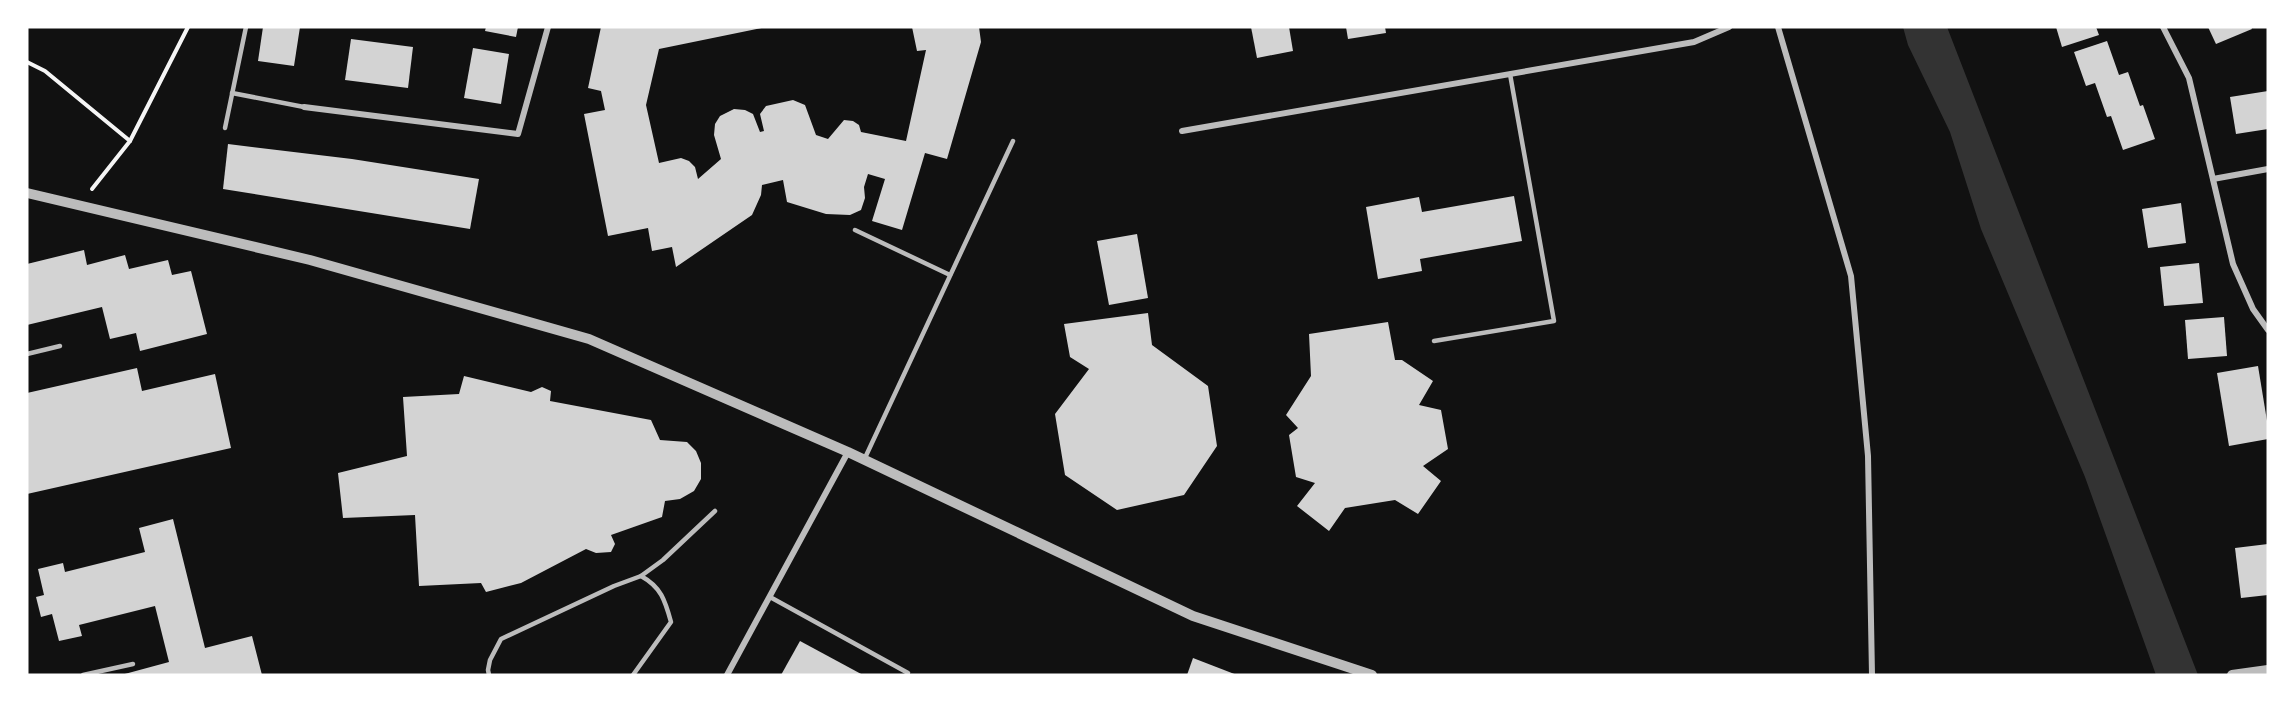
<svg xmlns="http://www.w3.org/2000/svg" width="2295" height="702" font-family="'Noto Sans',sans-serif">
<rect width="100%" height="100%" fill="#111"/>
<path fill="#333" d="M 1903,27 L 1947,27 L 2198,675 L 2156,675 L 2085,477 L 1981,229 L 1950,132 L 1908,45 Z"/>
<g fill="#d3d3d3">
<path d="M 263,27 L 300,27 L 294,66 L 258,61 Z"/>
<path d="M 486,27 L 518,27 L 516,37 L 485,31 Z"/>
<path d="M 601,27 L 767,27 L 659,49 L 646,105 L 659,163 L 681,158 L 689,161 L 695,167 L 698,179 L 721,159 L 714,135 L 715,124 L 720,116 L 734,109 L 745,110 L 753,114 L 760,132 L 764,131 L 760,114 L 766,106 L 793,100 L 805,105 L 816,135 L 828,139 L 844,120 L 853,121 L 859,125 L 861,132 L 906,141 L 926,50 L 917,51 L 912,27 L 979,27 L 981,42 L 947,159 L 925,153 L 902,230 L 872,221 L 885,179 L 868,174 L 864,187 L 865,198 L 861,210 L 850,215 L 826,214 L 787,202 L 783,180 L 762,185 L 761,195 L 752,215 L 676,267 L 672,247 L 652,251 L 648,228 L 608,236 L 584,114 L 605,110 L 601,91 L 588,88 Z"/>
<path d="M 1251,27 L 1289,27 L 1293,51 L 1257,58 Z"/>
<path d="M 1346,27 L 1385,27 L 1386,33 L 1348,39 Z"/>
<path d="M 2056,27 L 2096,27 L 2099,35 L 2062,47 Z"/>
<path d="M 2208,27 L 2251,27 L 2252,29 L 2216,44 Z"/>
<path d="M 351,39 L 413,47 L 408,88 L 345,80 Z"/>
<path d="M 2107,41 L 2119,75 L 2128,72 L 2140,106 L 2143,105 L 2155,139 L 2123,150 L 2111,116 L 2107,117 L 2095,83 L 2086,86 L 2074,52 Z"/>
<path d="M 473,48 L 509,54 L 501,104 L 464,98 Z"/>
<path d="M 2268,91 L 2268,129 L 2236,134 L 2230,97 Z"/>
<path d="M 228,144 L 352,159 L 479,179 L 470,229 L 223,189 Z"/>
<path d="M 1514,196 L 1522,241 L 1420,259 L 1422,271 L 1378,279 L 1366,207 L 1419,197 L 1422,212 Z"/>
<path d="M 2181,203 L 2186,243 L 2148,248 L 2142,209 Z"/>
<path d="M 1137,234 L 1148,298 L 1109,305 L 1097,241 Z"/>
<path d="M 84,250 L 87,265 L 125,255 L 129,269 L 168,260 L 172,275 L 191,271 L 207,334 L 140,351 L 136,333 L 110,339 L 102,307 L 27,325 L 27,264 Z"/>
<path d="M 2199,263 L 2203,303 L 2164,306 L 2160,267 Z"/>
<path d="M 1148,313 L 1152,345 L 1208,386 L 1217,446 L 1184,495 L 1117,510 L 1065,475 L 1055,414 L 1089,369 L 1070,357 L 1064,324 Z"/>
<path d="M 2224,317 L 2227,356 L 2188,359 L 2185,320 Z"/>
<path d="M 1388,322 L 1395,360 L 1402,360 L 1433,381 L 1419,405 L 1441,410 L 1448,449 L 1423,466 L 1441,481 L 1418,514 L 1395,500 L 1345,508 L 1329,531 L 1297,506 L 1315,483 L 1296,477 L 1289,435 L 1298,428 L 1286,415 L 1311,376 L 1309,334 Z"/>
<path d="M 2258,366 L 2268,427 L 2268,439 L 2229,446 L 2217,373 Z"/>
<path d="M 137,368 L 142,391 L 215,374 L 231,448 L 27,494 L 27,393 Z"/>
<path d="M 464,376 L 531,392 L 542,387 L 551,391 L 550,401 L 651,420 L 660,440 L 687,442 L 696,451 L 701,463 L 701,479 L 694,491 L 680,499 L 665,501 L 662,517 L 611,535 L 615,544 L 611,552 L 596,553 L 586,549 L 521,583 L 486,592 L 481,583 L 419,586 L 415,515 L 343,518 L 338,473 L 407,456 L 403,397 L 459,394 Z"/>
<path d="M 173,519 L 205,648 L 252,636 L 262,675 L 121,675 L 169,662 L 155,606 L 79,625 L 82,636 L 59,641 L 52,614 L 41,617 L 36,597 L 44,595 L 38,569 L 63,563 L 65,572 L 145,552 L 139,528 Z"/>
<path d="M 2268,544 L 2268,595 L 2241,598 L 2235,548 Z"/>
<path d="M 800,641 L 863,675 L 781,675 Z"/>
<path d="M 1193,658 L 1237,675 L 1187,675 Z"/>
</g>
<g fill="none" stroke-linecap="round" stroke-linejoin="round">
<g stroke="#f5f5f5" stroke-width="4">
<path d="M 27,62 L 45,71 L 130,141 L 92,189"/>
<path d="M 130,141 L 188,27"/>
</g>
<g stroke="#bcbcbc" stroke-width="4.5">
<path d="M 232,93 L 304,107"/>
<path d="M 225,128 L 246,27"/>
<path d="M 855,230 L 950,275"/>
<path d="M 1434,341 L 1554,321 L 1510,74"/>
<path d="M 27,354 L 60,346"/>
<path d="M 864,460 L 1013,141"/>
<path d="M 770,597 L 908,673"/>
<path d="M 83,675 L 133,664"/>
<path d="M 489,675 L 488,670 L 490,660 L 501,639 L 614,586 L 641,576 L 663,560 L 715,511"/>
<path d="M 633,675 L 671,622 C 665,600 661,587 641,576"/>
</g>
<g stroke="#bcbcbc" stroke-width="6">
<path d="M 1778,27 L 1851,276 L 1868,456 L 1872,675"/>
<path d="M 2163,27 L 2189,78 L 2233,264 L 2253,309 L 2268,330"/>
<path d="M 304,107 L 518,134 L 548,27"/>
<path d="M 1182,131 L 1694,42 L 1729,27"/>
<path d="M 2213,179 L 2268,169"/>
<path d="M 727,675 L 848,452"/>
</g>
<g stroke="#bcbcbc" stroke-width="10">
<path d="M 27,193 L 310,260 L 589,339 L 848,452 L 1193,616 L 1372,675"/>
<path d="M 2232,675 L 2268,670"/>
</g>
</g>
<rect width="2295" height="702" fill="none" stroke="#ffffff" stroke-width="57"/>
</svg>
